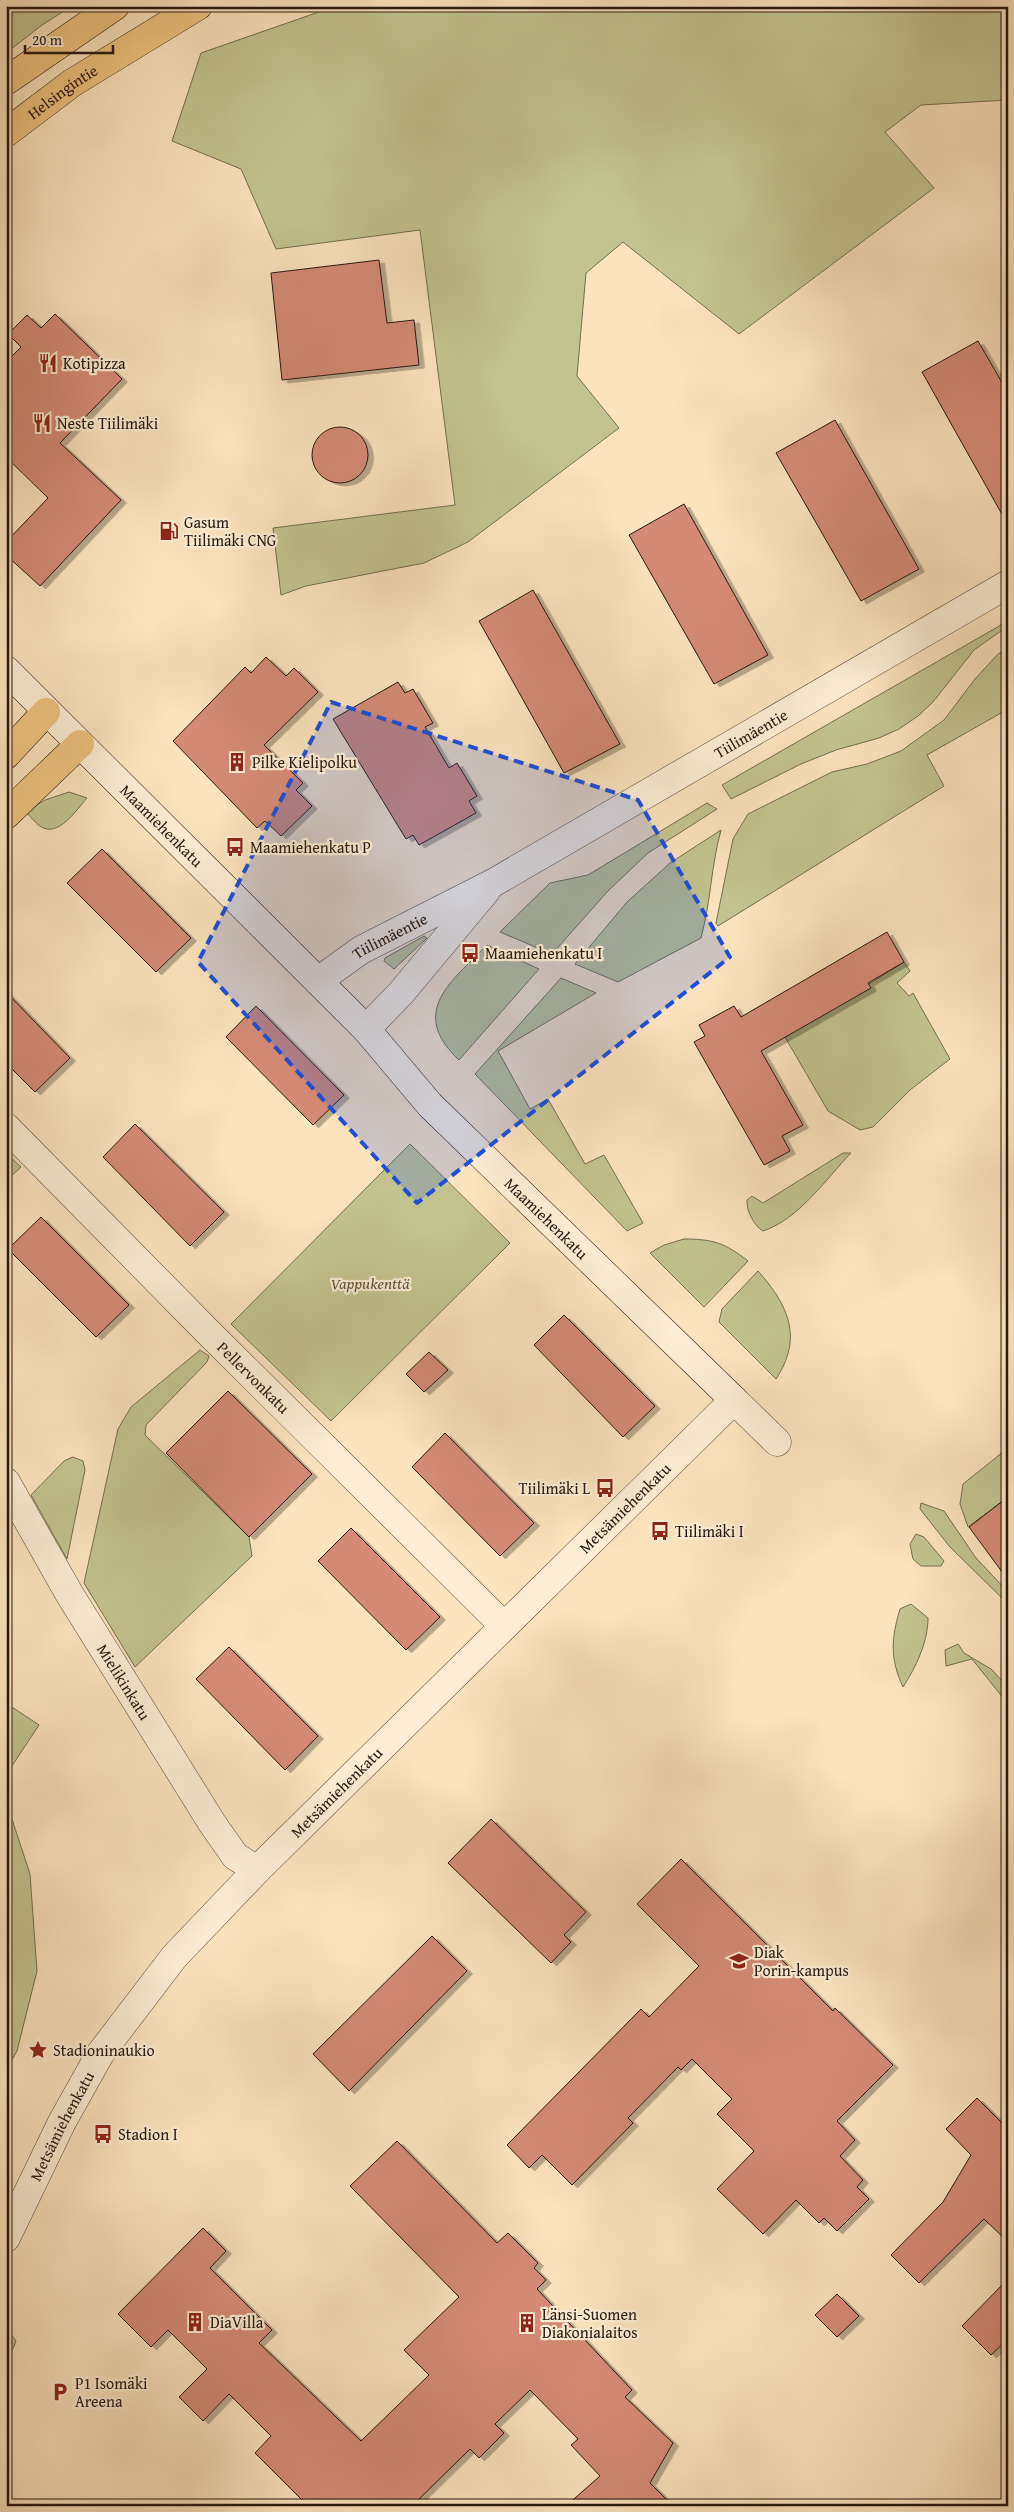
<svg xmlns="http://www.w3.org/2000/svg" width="1014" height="2512" font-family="'Gentium Book Plus',serif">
<defs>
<filter id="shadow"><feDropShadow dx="5.5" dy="3" stdDeviation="0" flood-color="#0004"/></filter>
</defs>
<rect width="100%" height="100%" fill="#fbe3bd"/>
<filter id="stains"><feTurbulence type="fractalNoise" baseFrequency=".004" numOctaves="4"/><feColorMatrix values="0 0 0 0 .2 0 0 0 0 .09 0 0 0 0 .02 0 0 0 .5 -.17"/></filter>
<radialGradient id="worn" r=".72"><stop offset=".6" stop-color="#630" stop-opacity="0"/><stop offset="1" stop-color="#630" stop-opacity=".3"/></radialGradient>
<g fill="#c2c38e" stroke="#746d50">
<path d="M 6,6 L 72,6 L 42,25 L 6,53 Z"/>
<path d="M 336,6 L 1008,6 L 1008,100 L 921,105 L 885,132 L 934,188 L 739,334 L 623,242 L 586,273 L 577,376 L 619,428 L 468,542 L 424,563 L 306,586 L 281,595 L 273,528 L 455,505 L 420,230 L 276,249 L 241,169 L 172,141 L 201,53 Z"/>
<path d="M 1008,621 L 1008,626 L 974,650 L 933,702 L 918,716 L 899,729 L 879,738 L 836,750 L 801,764 L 731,799 L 722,785 Z"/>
<path d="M 1008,648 L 1008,709 L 927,755 L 944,786 L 718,926 L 716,923 L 733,839 L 748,814 L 832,772 L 867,764 L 901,751 L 944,720 L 975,679 L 998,654 Z"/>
<path d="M 69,792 L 87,798 C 77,809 58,839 40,826 C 35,823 31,817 26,812 L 45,800 Z"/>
<path d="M 707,803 L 717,809 L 648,853 L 608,891 L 552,954 L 500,932 L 550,883 L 588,875 Z"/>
<path d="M 721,830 C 711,866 711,901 701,938 L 618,982 L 575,964 L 627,902 L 670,863 Z"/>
<path d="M 424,936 L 427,938 L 394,969 L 384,961 L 385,958 Z"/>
<path d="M 487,945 L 539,969 L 459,1060 C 408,1012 451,982 487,945 Z"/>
<path d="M 904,962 L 910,971 L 897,983 L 909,996 L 913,993 L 950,1059 L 910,1090 L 873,1127 L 860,1130 L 828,1111 L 785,1037 Z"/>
<path d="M 561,978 L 596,993 L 498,1051 L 530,1109 L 548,1099 L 585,1164 L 604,1155 L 643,1223 L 627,1231 L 475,1074 Z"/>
<path d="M 410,1144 L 510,1243 L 331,1421 L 231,1324 Z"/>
<path d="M 6,1153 L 21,1167 L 6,1181 Z"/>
<path d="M 843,1153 L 851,1153 C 825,1180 799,1219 763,1231 C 754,1226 746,1210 747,1200 L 752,1196 L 763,1203 Z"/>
<path d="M 684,1239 C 713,1239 725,1243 748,1261 L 704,1307 L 650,1253 L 664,1245 Z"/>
<path d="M 758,1271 C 789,1306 803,1338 776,1379 L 719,1322 L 722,1309 Z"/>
<path d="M 200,1350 L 209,1356 L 207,1362 L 146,1425 L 145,1435 L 249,1537 L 252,1556 L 135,1667 L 84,1583 L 118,1429 L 131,1407 Z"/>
<path d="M 1008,1448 L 1008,1497 L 968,1527 L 960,1504 L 963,1484 Z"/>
<path d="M 73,1457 L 83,1461 L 85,1470 L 67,1559 L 31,1495 L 64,1461 Z"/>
<path d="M 921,1503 L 944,1511 L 976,1558 L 1008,1592 L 1008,1604 L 950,1547 L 920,1509 Z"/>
<path d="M 916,1534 L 924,1537 L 944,1561 L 941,1566 L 921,1566 L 913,1559 L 910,1544 Z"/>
<path d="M 911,1604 L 928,1618 C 928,1642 916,1667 903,1687 C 890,1659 891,1639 900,1609 Z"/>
<path d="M 958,1644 L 964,1653 L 991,1669 L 1008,1687 L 1008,1704 L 972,1659 L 946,1666 L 945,1650 Z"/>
<path d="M 6,1703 L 39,1725 L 6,1775 Z"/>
<path d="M 6,1801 L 30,1874 L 37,1971 L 17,2051 L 6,2070 Z"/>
<path d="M 6,2333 L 11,2334 L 16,2341 L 6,2366 Z"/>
</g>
<g fill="#d48a74" stroke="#251711" filter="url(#shadow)">
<path d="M 379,260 L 387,323 L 414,320 L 419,365 L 282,380 L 271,273 Z"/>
<path d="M 55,314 L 122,379 L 60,443 L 121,500 L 40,586 L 6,555 L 6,542 L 48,498 L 6,457 L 6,362 L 21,347 L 8,334 L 27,315 L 41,328 Z"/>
<path d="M 978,341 L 1008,393 L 1008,525 L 922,372 Z"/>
<path d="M 835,420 L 919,569 L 861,601 L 776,453 Z"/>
<circle cx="340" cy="455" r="28"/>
<path d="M 684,504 L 768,655 L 714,684 L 629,535 Z"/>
<path d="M 533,590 L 620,744 L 564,773 L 479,621 Z"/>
<path d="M 266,657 L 286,676 L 294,668 L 318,692 L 264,745 L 303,783 L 296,790 L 312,806 L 281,836 L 265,821 L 257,828 L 173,741 L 245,667 L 251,673 Z"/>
<path d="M 398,682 L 405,693 L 413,689 L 433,723 L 425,727 L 449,768 L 457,763 L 477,796 L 469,801 L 476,813 L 419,845 L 413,835 L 406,839 L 333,719 Z"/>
<path d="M 102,849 L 191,938 L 156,972 L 67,883 Z"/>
<path d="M 887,932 L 904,962 L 868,983 L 871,988 L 761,1051 L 803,1125 L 782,1136 L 790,1151 L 764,1165 L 694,1042 L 705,1036 L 699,1025 L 734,1006 L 741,1017 Z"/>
<path d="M 6,992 L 70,1058 L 35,1092 L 6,1063 Z"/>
<path d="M 256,1006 L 344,1095 L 313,1125 L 226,1037 Z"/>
<path d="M 135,1124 L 224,1212 L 190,1246 L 103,1157 Z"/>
<path d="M 41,1217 L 129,1305 L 96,1337 L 8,1249 Z"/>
<path d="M 564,1315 L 655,1406 L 623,1437 L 534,1345 Z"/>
<path d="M 429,1352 L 448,1370 L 424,1392 L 406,1374 Z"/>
<path d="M 228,1391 L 312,1474 L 249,1537 L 166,1453 Z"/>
<path d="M 445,1433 L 534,1523 L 500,1556 L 412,1467 Z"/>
<path d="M 1008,1497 L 1008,1580 L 969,1527 Z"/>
<path d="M 351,1528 L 440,1617 L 406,1650 L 318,1561 Z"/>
<path d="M 229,1647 L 318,1736 L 285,1770 L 196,1679 Z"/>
<path d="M 491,1819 L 586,1912 L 564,1935 L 571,1942 L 551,1963 L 448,1863 Z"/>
<path d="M 681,1859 L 833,2011 L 835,2008 L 893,2065 L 837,2121 L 855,2140 L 840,2156 L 863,2180 L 857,2187 L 869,2199 L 837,2231 L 824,2218 L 819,2223 L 796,2200 L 763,2234 L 717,2189 L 754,2151 L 717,2114 L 732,2099 L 692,2059 L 681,2070 L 678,2067 L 628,2118 L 633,2123 L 572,2185 L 542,2155 L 529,2168 L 507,2145 L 641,2009 L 649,2017 L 699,1966 L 637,1904 Z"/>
<path d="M 432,1936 L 467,1971 L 349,2091 L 313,2054 Z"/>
<path d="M 977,2098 L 1008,2129 L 1008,2242 L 984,2219 L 919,2283 L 891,2255 L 943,2202 L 971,2155 L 946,2129 Z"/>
<path d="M 397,2141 L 497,2243 L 508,2233 L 538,2263 L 534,2268 L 546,2280 L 537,2289 L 632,2390 L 625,2397 L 673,2443 L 650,2483 L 673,2506 L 566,2506 L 600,2476 L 571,2445 L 578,2439 L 530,2390 L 495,2424 L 504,2433 L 479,2458 L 470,2449 L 412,2506 L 308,2506 L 255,2453 L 271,2436 L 229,2394 L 203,2421 L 179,2397 L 207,2369 L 168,2330 L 151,2347 L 118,2314 L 203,2228 L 226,2251 L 210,2268 L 272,2330 L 259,2343 L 361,2441 L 429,2375 L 404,2350 L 459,2297 L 350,2186 Z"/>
<path d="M 1008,2279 L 1008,2339 L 991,2355 L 962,2326 Z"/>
<path d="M 837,2294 L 859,2316 L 837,2337 L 815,2315 Z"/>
</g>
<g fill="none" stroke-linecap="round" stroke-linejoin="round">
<g stroke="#5a4a3c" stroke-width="29">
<g id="minor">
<path id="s1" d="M 6,1127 L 205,1329 L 504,1626"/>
<path id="s2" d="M 6,1482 L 70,1595 L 212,1823 L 235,1856 L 257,1870"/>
<path id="s3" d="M 6,2238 L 62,2122 L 100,2054 L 174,1957 L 257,1870 L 734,1400 L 777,1442"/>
</g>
</g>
<g stroke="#5a4a3c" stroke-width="29">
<g id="tertiary">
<path id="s4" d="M 318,981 L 361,950 L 493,883 L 1008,584"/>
<path d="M 366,1029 L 401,993 L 486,891"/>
</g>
</g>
<g stroke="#251711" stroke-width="29">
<g id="secondary">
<path id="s5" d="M 6,670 L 366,1029 L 430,1105 L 734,1400"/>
</g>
</g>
<g stroke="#251711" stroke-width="29">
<g id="trunk">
<path d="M 6,81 L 115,6"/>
<path id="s6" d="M 6,133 L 72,83 L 198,6"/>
<path d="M 6,755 L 46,712"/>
<path d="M 6,815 L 80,744"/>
</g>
</g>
<use href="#minor" stroke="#fcedd4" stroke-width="28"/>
<use href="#tertiary" stroke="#fcedd4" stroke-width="28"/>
<use href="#secondary" stroke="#fcedd4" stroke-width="28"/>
<use href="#trunk" stroke="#eec27e" stroke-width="28"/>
</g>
<path fill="#1d4ed8" fill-opacity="0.2" stroke="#1d4ed8" stroke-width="4" stroke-dasharray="10 6" stroke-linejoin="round" d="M 331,702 L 638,800 L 730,957 L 417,1203 L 198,962 Z"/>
<defs>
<g id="restaurant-bare" transform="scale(1.5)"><path d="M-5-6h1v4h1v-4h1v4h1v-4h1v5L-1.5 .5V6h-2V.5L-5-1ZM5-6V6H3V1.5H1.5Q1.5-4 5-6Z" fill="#8f2418" stroke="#fcedd4" stroke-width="2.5" paint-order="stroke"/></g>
<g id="fuel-bare" transform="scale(1.5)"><path d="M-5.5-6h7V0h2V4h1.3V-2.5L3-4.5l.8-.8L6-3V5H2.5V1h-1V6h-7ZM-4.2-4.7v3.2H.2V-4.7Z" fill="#8f2418" stroke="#fcedd4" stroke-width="2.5" paint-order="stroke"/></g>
<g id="building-bare" transform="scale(1.5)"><path d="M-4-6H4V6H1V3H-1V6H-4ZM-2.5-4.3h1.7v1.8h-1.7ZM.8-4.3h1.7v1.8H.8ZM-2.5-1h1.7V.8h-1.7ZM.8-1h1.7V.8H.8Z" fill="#8f2418" stroke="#fcedd4" stroke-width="2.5" paint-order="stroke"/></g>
<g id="bus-bare" transform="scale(1.5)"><path d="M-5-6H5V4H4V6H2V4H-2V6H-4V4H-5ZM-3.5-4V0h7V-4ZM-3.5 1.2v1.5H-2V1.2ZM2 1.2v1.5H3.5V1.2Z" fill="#8f2418" stroke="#fcedd4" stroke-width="2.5" paint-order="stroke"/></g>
<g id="university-bare" transform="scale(1.5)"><path d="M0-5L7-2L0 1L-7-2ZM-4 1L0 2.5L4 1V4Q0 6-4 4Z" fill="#8f2418" stroke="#fcedd4" stroke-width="2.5" paint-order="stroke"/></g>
<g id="sight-bare" transform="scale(1.5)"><path d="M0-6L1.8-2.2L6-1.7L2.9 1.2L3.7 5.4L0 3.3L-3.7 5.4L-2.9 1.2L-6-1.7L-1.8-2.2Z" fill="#8f2418" stroke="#fcedd4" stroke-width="2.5" paint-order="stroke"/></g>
<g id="parking-bare" transform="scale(1.5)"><path d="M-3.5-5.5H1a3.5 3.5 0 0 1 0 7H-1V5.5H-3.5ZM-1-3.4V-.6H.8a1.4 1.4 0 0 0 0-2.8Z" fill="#8f2418" stroke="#fcedd4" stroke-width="2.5" paint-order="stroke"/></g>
</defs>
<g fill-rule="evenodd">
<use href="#restaurant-bare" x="48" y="363"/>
<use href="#restaurant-bare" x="42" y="423"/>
<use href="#fuel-bare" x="169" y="531"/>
<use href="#building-bare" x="237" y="762"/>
<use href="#bus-bare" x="235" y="847"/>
<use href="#bus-bare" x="470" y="953"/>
<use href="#bus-bare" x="605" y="1488"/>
<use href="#bus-bare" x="660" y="1531"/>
<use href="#university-bare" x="739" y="1961"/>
<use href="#sight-bare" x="38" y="2050"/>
<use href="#bus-bare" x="103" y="2134"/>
<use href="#building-bare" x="195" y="2322"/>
<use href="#building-bare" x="527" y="2323"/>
<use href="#parking-bare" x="60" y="2392"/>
</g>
<g text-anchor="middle" stroke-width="4.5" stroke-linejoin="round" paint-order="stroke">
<g font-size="16" fill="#251711" stroke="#fcedd4">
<text dy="6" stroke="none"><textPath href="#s6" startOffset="70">Helsingintie</textPath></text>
<text dy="6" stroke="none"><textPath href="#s4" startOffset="499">Tiilimäentie</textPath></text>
<text dy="6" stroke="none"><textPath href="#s5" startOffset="220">Maamiehenkatu</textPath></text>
<text dy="6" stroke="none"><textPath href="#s4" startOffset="85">Tiilimäentie</textPath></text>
<text dy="6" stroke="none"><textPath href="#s5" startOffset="770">Maamiehenkatu</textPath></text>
<text dy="6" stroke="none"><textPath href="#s1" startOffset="352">Pellervonkatu</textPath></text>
<text dy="6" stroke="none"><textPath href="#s3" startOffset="965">Metsämiehenkatu</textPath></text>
<text dy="6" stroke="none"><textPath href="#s2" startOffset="232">Mielikinkatu</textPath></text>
<text dy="6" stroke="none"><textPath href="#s3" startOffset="560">Metsämiehenkatu</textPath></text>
<text dy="6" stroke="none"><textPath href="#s3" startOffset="125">Metsämiehenkatu</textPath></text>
</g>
<g font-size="16" fill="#251711" stroke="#fcedd4" text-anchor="start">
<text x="63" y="369">Kotipizza</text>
<text x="57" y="429">Neste Tiilimäki</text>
<text x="184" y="528">Gasum<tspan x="184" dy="18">Tiilimäki CNG</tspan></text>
<text x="252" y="768">Pilke Kielipolku</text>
<text x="250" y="853">Maamiehenkatu P</text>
<text x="485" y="959">Maamiehenkatu I</text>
<text x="590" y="1494" text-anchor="end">Tiilimäki L</text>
<text x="675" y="1537">Tiilimäki I</text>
<text x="754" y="1958">Diak<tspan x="754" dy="18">Porin-kampus</tspan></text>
<text x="53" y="2056">Stadioninaukio</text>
<text x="118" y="2140">Stadion I</text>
<text x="542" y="2320">Länsi-Suomen<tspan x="542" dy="18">Diakonialaitos</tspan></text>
<text x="210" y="2328">DiaVilla</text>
<text x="75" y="2389">P1 Isomäki<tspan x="75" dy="18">Areena</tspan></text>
</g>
<g font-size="16" font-style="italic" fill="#5c533d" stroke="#fcedd4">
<text x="370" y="1289">Vappukenttä</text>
</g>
</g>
<rect width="1014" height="2512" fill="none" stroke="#fbe3bd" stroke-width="25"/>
<rect x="8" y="8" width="999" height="2497" fill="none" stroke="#251711" stroke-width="2.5"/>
<rect x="12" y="12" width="989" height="2487" fill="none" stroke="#251711"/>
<path d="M25 45v8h88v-8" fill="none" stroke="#251711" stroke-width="2.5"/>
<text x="32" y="45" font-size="15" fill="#251711" stroke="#fcedd4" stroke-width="4" paint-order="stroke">20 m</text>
<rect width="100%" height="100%" filter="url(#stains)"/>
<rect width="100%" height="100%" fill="url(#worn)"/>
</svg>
